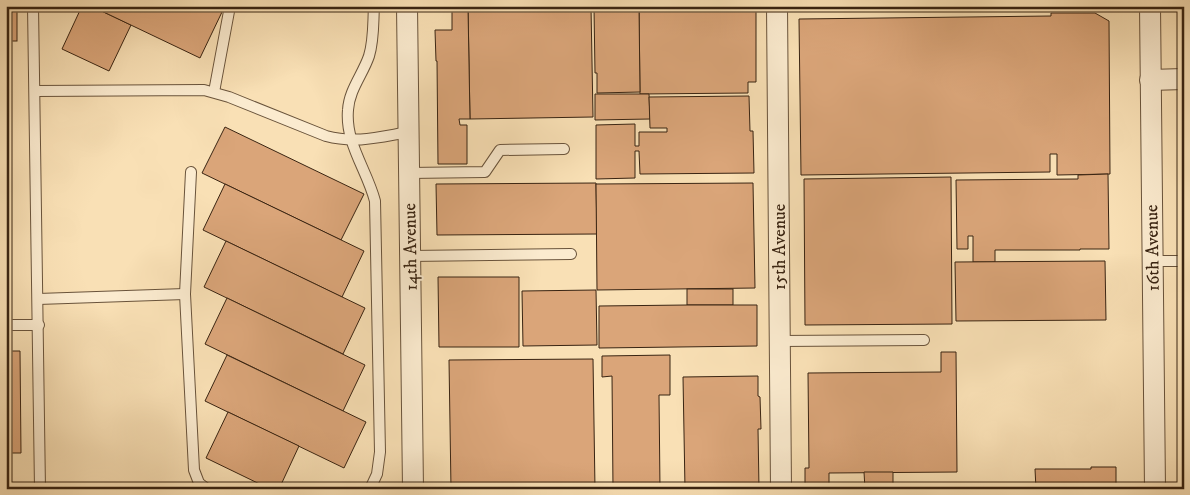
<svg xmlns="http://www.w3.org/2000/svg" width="1190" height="495" font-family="'IM FELL DW Pica',serif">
<rect width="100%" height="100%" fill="#f9e0b5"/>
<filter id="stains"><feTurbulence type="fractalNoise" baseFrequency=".004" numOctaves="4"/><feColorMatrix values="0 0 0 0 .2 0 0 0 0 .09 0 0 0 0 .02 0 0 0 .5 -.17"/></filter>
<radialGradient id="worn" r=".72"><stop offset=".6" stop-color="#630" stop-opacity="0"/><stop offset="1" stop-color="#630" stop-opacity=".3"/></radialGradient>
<g fill="#daa579" stroke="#392412">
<rect x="6" y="6" width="11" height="35"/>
<path d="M 82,6 L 91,6 L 131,25 L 109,71 L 62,49 Z"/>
<path d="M 91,6 L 210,6 L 222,12 L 200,58 Z"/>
<path d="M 524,6 L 586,6 L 524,8 Z"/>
<path d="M 666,6 L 754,6 L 754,9 L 756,9 L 756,82 L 748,82 L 748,93 L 640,94 L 639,7 Z"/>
<path d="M 591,7 L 593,117 L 470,119 L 468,8 Z"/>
<path d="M 594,7 L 639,7 L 640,92 L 597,93 L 597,73 L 595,73 Z"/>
<path d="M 468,8 L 470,119 L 459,119 L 460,125 L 467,125 L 467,164 L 438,164 L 437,61 L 436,61 L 435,30 L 452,30 L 452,9 Z"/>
<path d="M 1051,13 L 1095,13 L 1109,21 L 1110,174 L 1057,175 L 1057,154 L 1050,154 L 1050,172 L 801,175 L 799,19 L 1051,16 Z"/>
<path d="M 595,94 L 649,94 L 650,119 L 595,120 Z"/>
<path d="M 749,96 L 750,131 L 753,131 L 754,173 L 640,174 L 639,151 L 635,151 L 635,178 L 596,179 L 596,125 L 635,124 L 635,146 L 639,146 L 639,132 L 667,132 L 667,128 L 650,128 L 649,97 Z"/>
<path d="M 225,127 L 364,194 L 341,240 L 202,173 Z"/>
<path d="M 1108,174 L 1109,249 L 1080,249 L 1080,250 L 995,250 L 995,262 L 973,262 L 973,236 L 968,236 L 968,249 L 957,249 L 956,180 L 1078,179 L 1078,175 Z"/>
<path d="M 951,177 L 952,324 L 805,325 L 804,179 Z"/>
<path d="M 596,183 L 597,234 L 437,235 L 436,184 Z"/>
<path d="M 753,183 L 755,288 L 597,290 L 596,184 Z"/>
<path d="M 225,184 L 364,251 L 342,297 L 203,230 Z"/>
<path d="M 226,241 L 365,308 L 343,354 L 204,287 Z"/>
<path d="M 1105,261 L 1106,320 L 956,321 L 955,262 Z"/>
<path d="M 438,277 L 519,277 L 519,347 L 439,347 Z"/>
<rect x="687" y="289" width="46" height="16"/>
<path d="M 596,290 L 597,345 L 523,346 L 522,291 Z"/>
<path d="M 227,298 L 365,365 L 343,411 L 205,344 Z"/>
<path d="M 687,305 L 757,305 L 757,346 L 599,348 L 599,306 Z"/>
<path d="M 6,351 L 20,351 L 21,453 L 6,453 Z"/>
<path d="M 941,352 L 956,352 L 957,472 L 829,473 L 829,486 L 805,486 L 805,468 L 809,468 L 808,373 L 941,372 Z"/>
<path d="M 227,355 L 366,422 L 344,468 L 205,401 Z"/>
<path d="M 670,355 L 670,395 L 659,395 L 660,489 L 613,489 L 612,376 L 602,377 L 602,356 Z"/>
<path d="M 593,359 L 595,489 L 451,489 L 449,360 Z"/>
<path d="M 758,376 L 758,396 L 760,397 L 761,429 L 758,429 L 759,489 L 685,489 L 683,377 Z"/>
<path d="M 228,412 L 299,446 L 279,489 L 270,489 L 206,458 Z"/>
<path d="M 1091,467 L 1116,467 L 1116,489 L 1036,489 L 1035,469 L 1091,469 Z"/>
<path d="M 864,472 L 893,472 L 893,489 L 865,489 Z"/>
</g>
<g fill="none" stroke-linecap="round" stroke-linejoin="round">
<g stroke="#69533b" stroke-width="12">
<g id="service">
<path d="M 33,6 L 40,489"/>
<path d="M 35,91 L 204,90 L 229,97 L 326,136 C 356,144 379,137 409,132"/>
<path d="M 214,92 L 230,6"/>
<path d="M 191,172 L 185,294 L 194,470 L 199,483 L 207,489"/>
<path d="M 409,173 L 485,172 L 500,150 L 564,149"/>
<path d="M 410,256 L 571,254"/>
<path d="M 1153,261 L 1184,261"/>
<path d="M 38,299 L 185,294"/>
<path d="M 6,325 L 39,325"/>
<path d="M 780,341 L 924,340"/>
<path d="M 370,489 L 377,474 L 380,452 L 375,201 C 367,170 345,143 348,110 C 349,90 363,74 369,56 C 374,40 373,23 374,6"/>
</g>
</g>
<g stroke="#69533b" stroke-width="22">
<g id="minor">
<path d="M 407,6 L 413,489"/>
<path d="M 777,6 L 781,489"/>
<path d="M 1150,6 L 1155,489"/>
<path d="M 1150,80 L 1184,79"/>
</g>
</g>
<use href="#service" stroke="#fbebcf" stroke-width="10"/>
<use href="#minor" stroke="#fbebcf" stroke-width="20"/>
</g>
<g text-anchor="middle" stroke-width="4" stroke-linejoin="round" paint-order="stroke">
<g font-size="18" fill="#392412" stroke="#fbebcf">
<text transform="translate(410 247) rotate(-91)" y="6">14th Avenue</text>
<text transform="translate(779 247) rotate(-90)" y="6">15th Avenue</text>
<text transform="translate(1152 248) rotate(-91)" y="6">16th Avenue</text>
</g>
</g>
<rect width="1190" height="495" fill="none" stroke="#f9e0b5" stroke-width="25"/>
<rect x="8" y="8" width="1175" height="480" fill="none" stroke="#392412" stroke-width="2.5"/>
<rect x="12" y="12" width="1165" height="470" fill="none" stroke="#392412"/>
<rect width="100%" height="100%" filter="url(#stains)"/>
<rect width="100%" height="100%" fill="url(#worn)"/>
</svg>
